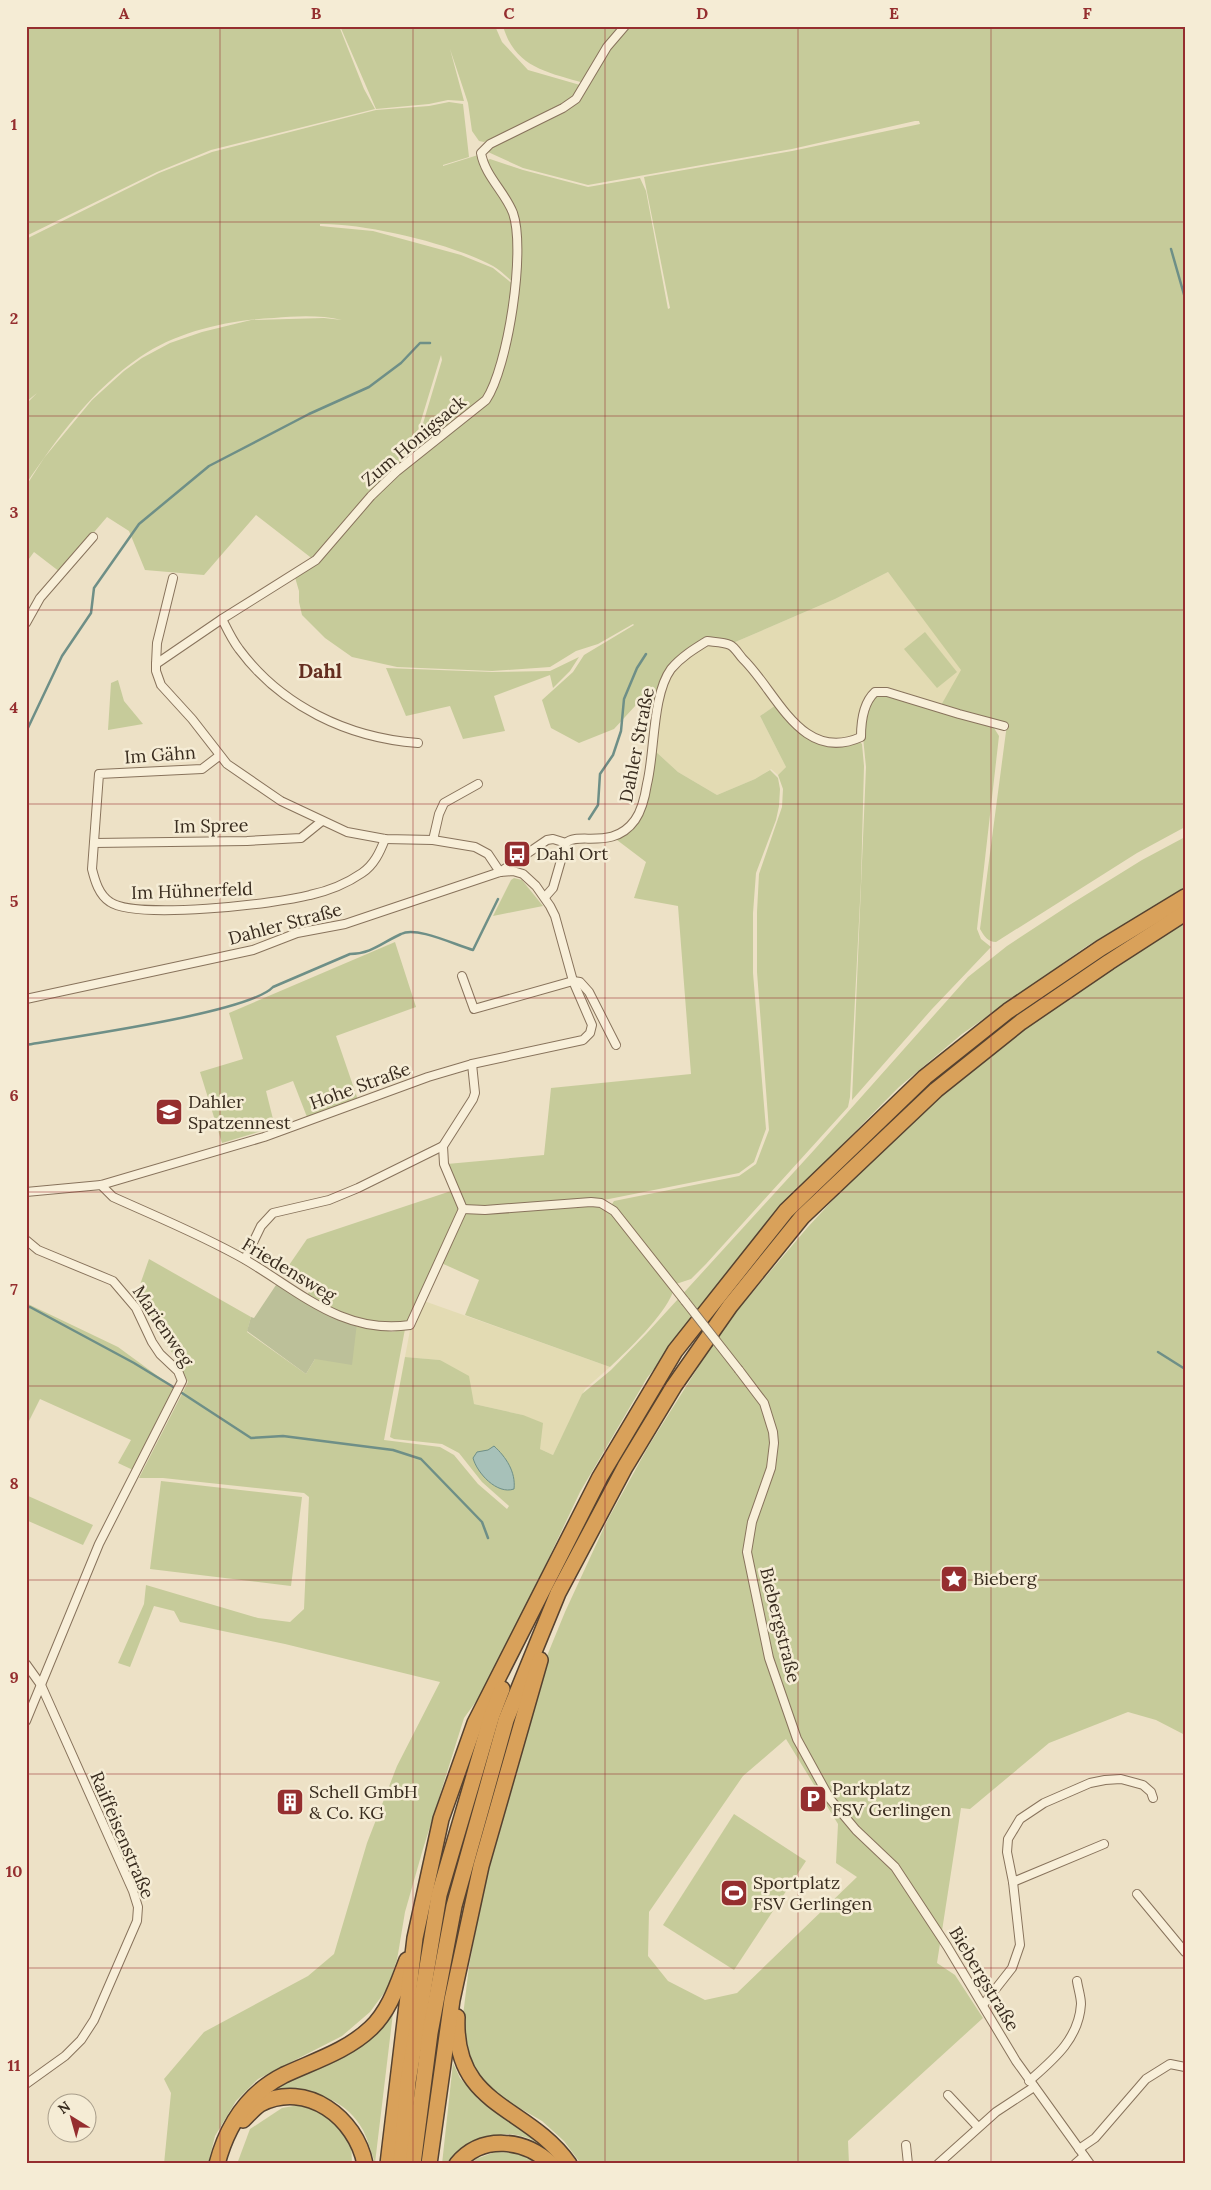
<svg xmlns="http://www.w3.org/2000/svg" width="1211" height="2190" font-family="Lora,serif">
<rect width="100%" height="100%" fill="#ede1c6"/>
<g fill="#e3dbb3">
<path d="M 888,572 L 962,670 L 940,707 L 837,742 L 819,737 L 804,729 L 779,703 L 760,716 L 786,767 L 778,775 L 771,769 L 755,779 L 717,795 L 678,772 L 654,750 L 661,692 L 673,669 L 708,643 L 733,643 L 835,599 Z"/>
<path d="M 424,1301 L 610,1367 L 585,1389 L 553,1455 L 540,1449 L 523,1415 L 474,1404 L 440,1360 L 405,1357 L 411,1325 Z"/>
</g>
<g fill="#c6cb9a" fill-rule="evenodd">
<path d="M 26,26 L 339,26 L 364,89 L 375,109 L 211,150 L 157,172 L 26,236 Z"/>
<path d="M 340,26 L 495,26 L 502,42 L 528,70 L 580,85 L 572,98 L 561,106 L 484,142 L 479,141 L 472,131 L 468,103 L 450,49 L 464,101 L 448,100 L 429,104 L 376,109 Z"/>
<path d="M 503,26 L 1185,26 L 1185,827 L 1137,853 L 996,942 C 988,942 984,936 980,929 L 1007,724 L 940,707 L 961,670 L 888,572 L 835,599 L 733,643 L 706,639 L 670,667 L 656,712 L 636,705 L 614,729 L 579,743 L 551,728 L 542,700 L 573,672 L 584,655 L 634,625 L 633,624 L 598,644 L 576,651 L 550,667 L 492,671 L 397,667 L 352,657 L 325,638 L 302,615 L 299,602 L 299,591 L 294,574 L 318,560 L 373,497 L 399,472 L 488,400 L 505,349 L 518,226 L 485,161 L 490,159 L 523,170 L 588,187 L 640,178 L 646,191 L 668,309 L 670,308 L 644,177 L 792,151 L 920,124 L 919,121 L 915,121 L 792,149 L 588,185 L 523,168 L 488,152 L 491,145 L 565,109 L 584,83 C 548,72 515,68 503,26 Z"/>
<path d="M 449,102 L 463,104 L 469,157 L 443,165 L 443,166 L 478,155 L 511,212 L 515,227 L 514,283 C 507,277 500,270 493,266 C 453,244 365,223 320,224 L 320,226 L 373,231 L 461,255 L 493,268 L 514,285 L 513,299 L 492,385 L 485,398 L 413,457 L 442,360 L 441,355 L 409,460 L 314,560 L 256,515 L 204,575 L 145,570 L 129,531 L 107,517 L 60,572 L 34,552 L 26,563 L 26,486 L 44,458 L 92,400 L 124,371 L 142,358 L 170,343 L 202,332 L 251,320 L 324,318 L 342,320 C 321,315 296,316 274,318 C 229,320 178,331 140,357 C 93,389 57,438 26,484 L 26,404 L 37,393 L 26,402 L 26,239 L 159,173 L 212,152 L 376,110 L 429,106 Z"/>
<path d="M 925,632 L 957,672 L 937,688 L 904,649 Z"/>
<path d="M 579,657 L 570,671 L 553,688 L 550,675 L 494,696 L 505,731 L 463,739 L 450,706 L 406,716 L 386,668 L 492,672 L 550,671 Z"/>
<path d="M 118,680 L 124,701 L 143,724 L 108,730 L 111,683 Z"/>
<path d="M 886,693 L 986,724 L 994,728 L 999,736 L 977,929 L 981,939 L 991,947 L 932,1009 L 852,1100 L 866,767 L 863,737 L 869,700 L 876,694 Z"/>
<path d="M 776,705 C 793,719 814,744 837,747 C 844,747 852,742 860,742 L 862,744 L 864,766 L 861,882 L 850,1097 L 848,1107 L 706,1264 L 691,1279 L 676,1284 L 612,1204 L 614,1201 L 739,1176 L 756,1164 L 769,1130 L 757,972 L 757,912 L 759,874 L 782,807 L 783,789 L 778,775 L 786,767 L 760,716 Z"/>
<path d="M 654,750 L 678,772 L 717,795 L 755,779 L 770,770 L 778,778 L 780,789 L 779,806 L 776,820 L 756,873 L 753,913 L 753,973 L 766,1129 L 754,1162 L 739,1173 L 604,1200 L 593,1199 L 520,1206 L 464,1207 L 447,1164 L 544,1155 L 551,1088 L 691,1074 L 678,906 L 634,898 L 646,862 L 617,840 C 649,816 647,787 654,750 Z"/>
<path d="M 1185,837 L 1185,889 L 1087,946 L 962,1034 L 899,1087 L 822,1165 L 749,1245 L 647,1378 L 580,1492 L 490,1682 L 464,1718 L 423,1849 L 405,1912 L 397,1960 L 387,1989 L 370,2012 L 342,2036 L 258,2079 L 236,2101 L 215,2136 L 208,2164 L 164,2164 L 171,2093 L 164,2079 L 204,2032 L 308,1976 L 334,1954 L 367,1843 L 397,1766 L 440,1682 L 285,1644 L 180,1622 L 174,1611 L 154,1606 L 130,1667 L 118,1663 L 144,1604 L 146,1585 L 258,1618 L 290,1622 L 304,1609 L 309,1497 L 304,1493 L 163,1478 L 139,1478 L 188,1382 L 175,1357 L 135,1299 L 149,1259 L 251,1317 L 247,1332 L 306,1374 L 315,1359 L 357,1323 L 392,1332 L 405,1329 L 384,1440 L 440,1447 L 454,1455 L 478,1484 L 507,1509 L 509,1506 L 482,1482 L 459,1453 L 442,1444 L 394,1439 L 390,1437 L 405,1357 L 440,1360 L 469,1376 L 474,1404 L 523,1415 L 543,1423 L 540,1449 L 553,1455 L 582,1394 L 611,1370 L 647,1333 L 815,1149 L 968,977 L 1007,946 L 1071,904 L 1142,860 Z"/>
<path d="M 514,878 L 522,880 L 543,906 L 493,916 L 511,880 Z"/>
<path d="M 1185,922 L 1185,1735 L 1156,1720 L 1128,1712 L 1049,1743 L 970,1809 L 961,1808 L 937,1963 L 955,1975 L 983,2018 L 848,2141 L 849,2164 L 581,2164 L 564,2141 L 542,2121 L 504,2099 L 476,2073 L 465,2048 L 463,2016 L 469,1966 L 490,1856 L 542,1668 L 565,1612 L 607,1521 L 648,1447 L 724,1326 L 807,1228 L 871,1159 L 939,1095 L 1023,1028 L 1173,928 ZM 786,1739 L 838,1824 L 836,1863 L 857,1877 L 737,1993 L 705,2000 L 668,1981 L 648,1956 L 649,1912 L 743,1776 Z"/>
<path d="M 395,942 L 416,1007 L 336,1036 L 358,1100 L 307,1117 L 293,1081 L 266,1091 L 275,1127 L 222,1143 L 200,1072 L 243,1059 L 229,1013 Z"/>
<path d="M 451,1191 L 461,1210 L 420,1301 L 407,1322 C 365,1328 342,1315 306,1297 L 310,1290 L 285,1271 L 307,1239 Z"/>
<path d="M 591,1203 L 613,1212 L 673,1292 C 663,1317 629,1349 610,1367 L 465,1315 L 479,1280 L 439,1262 L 464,1211 Z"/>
<path d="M 26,1303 L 118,1347 L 174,1388 L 133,1470 L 118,1463 L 131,1440 L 40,1399 L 26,1427 Z"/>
<path d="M 161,1481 L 302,1497 L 291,1586 L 150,1569 Z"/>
<path d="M 26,1495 L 93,1525 L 83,1545 L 26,1520 Z"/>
<path d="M 734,1814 L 806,1861 L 734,1970 L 663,1925 Z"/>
<path d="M 391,2013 L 393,2013 L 375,2163 C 371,2152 368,2140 363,2130 C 342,2092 301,2087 263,2096 Z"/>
<path d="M 453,2063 L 460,2078 L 478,2099 L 531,2134 L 548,2151 C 542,2147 535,2141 528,2138 C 497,2126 468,2144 446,2164 L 442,2164 Z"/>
<path d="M 305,2104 L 329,2115 L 351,2138 L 352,2164 L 237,2164 L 250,2129 L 282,2108 Z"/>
<path d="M 495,2152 L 517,2153 L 538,2164 L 471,2164 L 476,2159 Z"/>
</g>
<path fill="#bcc099" d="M 278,1282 L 357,1323 L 352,1365 L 315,1359 L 306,1374 L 247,1331 L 251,1317 L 254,1318 Z"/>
<path fill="#a7c1b9" stroke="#6e8f87" d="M 494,1446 C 506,1457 516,1472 514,1489 C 497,1495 477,1473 473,1458 L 477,1452 L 488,1450 Z"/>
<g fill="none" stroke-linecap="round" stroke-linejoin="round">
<g stroke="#6e8f87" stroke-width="2.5">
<path d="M 1171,249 L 1185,298"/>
<path d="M 26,732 L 62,656 L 91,613 L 94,588 L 139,524 L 209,466 L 309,414 L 369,387 L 401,363 L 420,343 L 430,343"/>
<path d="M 589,819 L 598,805 L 600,774 L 613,755 L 621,731 L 624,699 L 637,668 L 646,654"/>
<path d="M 26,1045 C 70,1037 249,1013 273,987 L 350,954 C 371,954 383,942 401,934 C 417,926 455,945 473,950 L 498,899"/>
<path d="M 26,1307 L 30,1307 L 134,1363 L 175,1388"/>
<path d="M 1158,1352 L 1185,1369"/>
<path d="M 182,1393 L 251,1438 L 283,1436 L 393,1450 L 421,1459 L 482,1522 L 488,1538"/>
</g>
<g stroke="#88735c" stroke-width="10">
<g id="minor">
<path d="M 222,619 C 227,629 232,640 239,649 C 281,706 348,738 418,743"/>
<path d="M 26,623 L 40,598 L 93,537"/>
<path d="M 156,664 L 157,643 L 173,578"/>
<path d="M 219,756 L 202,769 L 99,774 L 92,869 C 95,881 99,895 110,902 C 136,920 276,904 310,895 C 328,891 346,884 362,873 C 374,865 380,852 385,839"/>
<path d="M 433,840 L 439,814 L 444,803 L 478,784"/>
<path d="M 94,843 L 247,841 L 301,838 L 322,821"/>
<path d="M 566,843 C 578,831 613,851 635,820 C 642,810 645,797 647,784 C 655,752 652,695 671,669 C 681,657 694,649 707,641 C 714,642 724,642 730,645 C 735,647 739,655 743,659 C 777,692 801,764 861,737 C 861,721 863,703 875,692 L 887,692 L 959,714 L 1004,726"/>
<path d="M 500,872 L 488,854 L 475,847 L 433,840 L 385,839 L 347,832 L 281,801 L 227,764 L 192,719 L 161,685 L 156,671 L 156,664 L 222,619 L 316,560 L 371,496 L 397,471 L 486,400 C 508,367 526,250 513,213 C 505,192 485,176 481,153 L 490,144 L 563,108 L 576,99 L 607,47 L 625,26"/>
<path d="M 545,897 L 553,888 L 566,843"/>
<path d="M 462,976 L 474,1009 L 573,981 L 580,982 L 589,992 L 616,1045"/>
<path d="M 26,999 L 253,950 L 297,933 L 345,924 L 500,872 L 547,840 L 553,839 L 566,843"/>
<path d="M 101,1185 L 113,1197 C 157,1217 202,1235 244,1259 C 298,1290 342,1335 410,1325 L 463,1209"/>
<path d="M 26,1192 L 101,1185 L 264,1137 L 428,1077 L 472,1064 L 583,1040 L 590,1033 L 592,1025 L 573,981 L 555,916 L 550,906 L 536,886 L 523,874 L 513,871 L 500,872"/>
<path d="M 463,1209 L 485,1210 L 591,1202 L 601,1203 L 614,1211 L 685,1301"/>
<path d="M 463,1209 L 444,1164 L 443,1146 L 473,1099 L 475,1093 L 472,1064"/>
<path d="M 26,1240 L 38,1250 L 113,1281 L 136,1308 L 152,1342 L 160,1354 L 178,1371 L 182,1381 L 99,1544 L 26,1721"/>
<path d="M 245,1259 L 261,1226 L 273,1213 L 329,1200 L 358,1188 L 443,1146"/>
<path d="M 739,1370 L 764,1403 L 773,1432 L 774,1443 L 771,1468 L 752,1522 L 747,1552 L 769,1658 L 797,1739 L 830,1799 L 856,1830 L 895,1867 L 947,1946 L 1016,2061 L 1090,2164"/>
<path d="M 26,1664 L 41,1685 L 133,1891 L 138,1907 L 137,1921 L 94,2020 L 81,2040 L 65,2056 L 26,2084"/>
<path d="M 1013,1882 L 1104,1844"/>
<path d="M 1137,1894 L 1185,1952"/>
<path d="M 983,2005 L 1012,1968 L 1020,1945 L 1013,1882 L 1007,1852 L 1008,1839 L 1020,1819 L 1044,1803 L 1090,1783 L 1105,1780 L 1121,1779 L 1143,1785 L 1151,1792 L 1153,1798"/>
<path d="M 1029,2081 C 1053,2060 1079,2039 1081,2004 C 1081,1997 1078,1988 1077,1981"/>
<path d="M 948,2095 L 978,2127"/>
<path d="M 906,2145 L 908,2164"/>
<path d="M 1079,2149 L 1095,2138 L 1146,2079 L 1170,2064 L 1185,2067"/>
<path d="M 938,2164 L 996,2112 L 1034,2087"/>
<path d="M 1075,2164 L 1084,2156"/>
</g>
</g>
<g stroke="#564230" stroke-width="18">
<g id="motorway">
<path d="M 457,2017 C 453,2108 527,2104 569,2164"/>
<path d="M 243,2120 C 248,2115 254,2108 260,2104 C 307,2080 356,2118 365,2164"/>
<path d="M 217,2164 C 227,2126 248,2093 284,2075 C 314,2061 347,2051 371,2028 C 390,2010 398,1983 407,1960"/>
<path d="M 388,2164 L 415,1938 L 441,1819 L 475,1723 L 600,1477 L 675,1351 L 786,1211 L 925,1077 L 1008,1011 L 1101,948 L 1185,897"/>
<path d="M 401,2164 L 408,2082 L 439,1895 L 492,1715 L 502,1689"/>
<path d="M 413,2164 L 430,2033 L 454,1906 L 506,1720 L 558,1593 L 625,1467 L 674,1386 L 730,1306 L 802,1217 L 936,1090 L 1021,1022 L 1109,962 L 1185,913"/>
<path d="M 429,2164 L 452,2000 L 481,1866 L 540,1660"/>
<path d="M 457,2164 C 482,2134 525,2139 551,2164"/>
</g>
</g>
<use href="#minor" stroke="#f8efd9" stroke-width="8"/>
<use href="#motorway" stroke="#d9a15a" stroke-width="15"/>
<g stroke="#88735c" stroke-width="10" stroke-linecap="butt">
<path id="minor-bridge" d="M 685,1301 L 739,1370"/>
</g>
<use href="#minor-bridge" stroke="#f8efd9" stroke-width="8"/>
</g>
<path fill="none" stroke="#952e2f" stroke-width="1" stroke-opacity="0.55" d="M 220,26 L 220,2164M 413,26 L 413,2164M 605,26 L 605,2164M 798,26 L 798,2164M 991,26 L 991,2164M 26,222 L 1185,222M 26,416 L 1185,416M 26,610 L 1185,610M 26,804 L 1185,804M 26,998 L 1185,998M 26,1192 L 1185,1192M 26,1386 L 1185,1386M 26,1580 L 1185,1580M 26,1774 L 1185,1774M 26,1968 L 1185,1968"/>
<defs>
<g id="bus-square" transform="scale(1.4375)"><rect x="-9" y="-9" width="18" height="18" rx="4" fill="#952e2f" stroke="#f5ecd5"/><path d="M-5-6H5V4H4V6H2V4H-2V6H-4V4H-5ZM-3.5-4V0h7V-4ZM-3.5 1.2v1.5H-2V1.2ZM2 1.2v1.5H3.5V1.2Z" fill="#fff"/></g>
<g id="school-square" transform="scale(1.4375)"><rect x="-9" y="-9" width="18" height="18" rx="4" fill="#952e2f" stroke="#f5ecd5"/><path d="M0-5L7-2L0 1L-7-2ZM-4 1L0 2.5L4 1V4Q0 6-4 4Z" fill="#fff"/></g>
<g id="sight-square" transform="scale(1.4375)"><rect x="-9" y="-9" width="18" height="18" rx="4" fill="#952e2f" stroke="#f5ecd5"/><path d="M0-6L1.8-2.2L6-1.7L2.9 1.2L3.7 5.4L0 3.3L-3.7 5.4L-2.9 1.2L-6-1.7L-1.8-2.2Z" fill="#fff"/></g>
<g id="parking-square" transform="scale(1.4375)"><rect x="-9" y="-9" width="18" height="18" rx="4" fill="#952e2f" stroke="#f5ecd5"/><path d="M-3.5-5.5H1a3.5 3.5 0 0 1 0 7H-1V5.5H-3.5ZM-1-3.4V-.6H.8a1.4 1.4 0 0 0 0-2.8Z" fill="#fff"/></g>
<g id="building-square" transform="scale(1.4375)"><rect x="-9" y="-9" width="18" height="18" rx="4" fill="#952e2f" stroke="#f5ecd5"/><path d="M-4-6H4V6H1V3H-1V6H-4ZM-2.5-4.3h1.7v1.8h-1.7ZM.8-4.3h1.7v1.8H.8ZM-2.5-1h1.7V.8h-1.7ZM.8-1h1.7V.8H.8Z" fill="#fff"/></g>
<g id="stadium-square" transform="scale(1.4375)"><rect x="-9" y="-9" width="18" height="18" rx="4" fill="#952e2f" stroke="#f5ecd5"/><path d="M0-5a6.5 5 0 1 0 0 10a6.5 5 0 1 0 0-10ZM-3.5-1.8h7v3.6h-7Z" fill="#fff"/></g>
</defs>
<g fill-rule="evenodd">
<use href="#bus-square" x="517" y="854"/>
<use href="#school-square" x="169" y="1112"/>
<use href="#sight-square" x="954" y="1579"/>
<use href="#parking-square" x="813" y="1799"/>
<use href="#building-square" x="290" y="1802"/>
<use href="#stadium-square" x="734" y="1893"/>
</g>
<g text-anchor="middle" stroke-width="5" stroke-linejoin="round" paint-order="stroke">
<g font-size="18" fill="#392c1f" stroke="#f5ecd5">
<text transform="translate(414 441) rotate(-40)" y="6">Zum Honigsack</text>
<text transform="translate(637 745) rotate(-79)" y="6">Dahler Straße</text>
<text transform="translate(160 755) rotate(-4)" y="6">Im Gähn</text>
<text transform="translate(211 826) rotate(-1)" y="6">Im Spree</text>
<text transform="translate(192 891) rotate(-2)" y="6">Im Hühnerfeld</text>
<text transform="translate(285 924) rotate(-15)" y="6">Dahler Straße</text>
<text transform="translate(360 1086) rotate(-20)" y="6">Hohe Straße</text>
<text transform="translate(289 1270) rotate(31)" y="6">Friedensweg</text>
<text transform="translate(163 1326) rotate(56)" y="6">Marienweg</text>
<text transform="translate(780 1625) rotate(76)" y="6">Biebergstraße</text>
<text transform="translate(122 1835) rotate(67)" y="6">Raiffeisenstraße</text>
<text transform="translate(984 1979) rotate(59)" y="6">Biebergstraße</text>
</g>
<g font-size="18" fill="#392c1f" stroke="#f5ecd5" text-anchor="start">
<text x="536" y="860">Dahl Ort</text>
<text x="188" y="1108">Dahler<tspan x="188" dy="21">Spatzennest</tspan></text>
<text x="973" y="1585">Bieberg</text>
<text x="832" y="1795">Parkplatz<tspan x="832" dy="21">FSV Gerlingen</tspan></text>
<text x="309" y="1798">Schell GmbH<tspan x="309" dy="21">&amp; Co. KG</tspan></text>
<text x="753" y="1889">Sportplatz<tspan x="753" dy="21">FSV Gerlingen</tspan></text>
</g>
<g font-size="20" font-weight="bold" fill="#642e20" stroke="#f5ecd5">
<text x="320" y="678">Dahl</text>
</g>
</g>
<rect width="1211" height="2190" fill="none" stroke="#f5ecd5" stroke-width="55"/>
<g transform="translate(72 2118) rotate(323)"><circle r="24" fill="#f5ecd5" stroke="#aa9f8c"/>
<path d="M0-4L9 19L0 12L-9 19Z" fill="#952e2f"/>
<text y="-8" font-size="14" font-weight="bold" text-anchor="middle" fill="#392c1f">N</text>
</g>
<rect x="28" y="28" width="1156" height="2134" fill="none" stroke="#952e2f" stroke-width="2"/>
<g font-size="16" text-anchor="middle" font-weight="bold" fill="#952e2f">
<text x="124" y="19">A</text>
<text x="316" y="19">B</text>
<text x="509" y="19">C</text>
<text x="702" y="19">D</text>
<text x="894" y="19">E</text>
<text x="1087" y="19">F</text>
<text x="14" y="130">1</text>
<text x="14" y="324">2</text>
<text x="14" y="518">3</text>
<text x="14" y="713">4</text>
<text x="14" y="907">5</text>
<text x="14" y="1101">6</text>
<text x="14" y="1295">7</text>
<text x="14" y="1489">8</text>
<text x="14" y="1683">9</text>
<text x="14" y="1877">10</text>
<text x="14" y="2071">11</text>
</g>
</svg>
